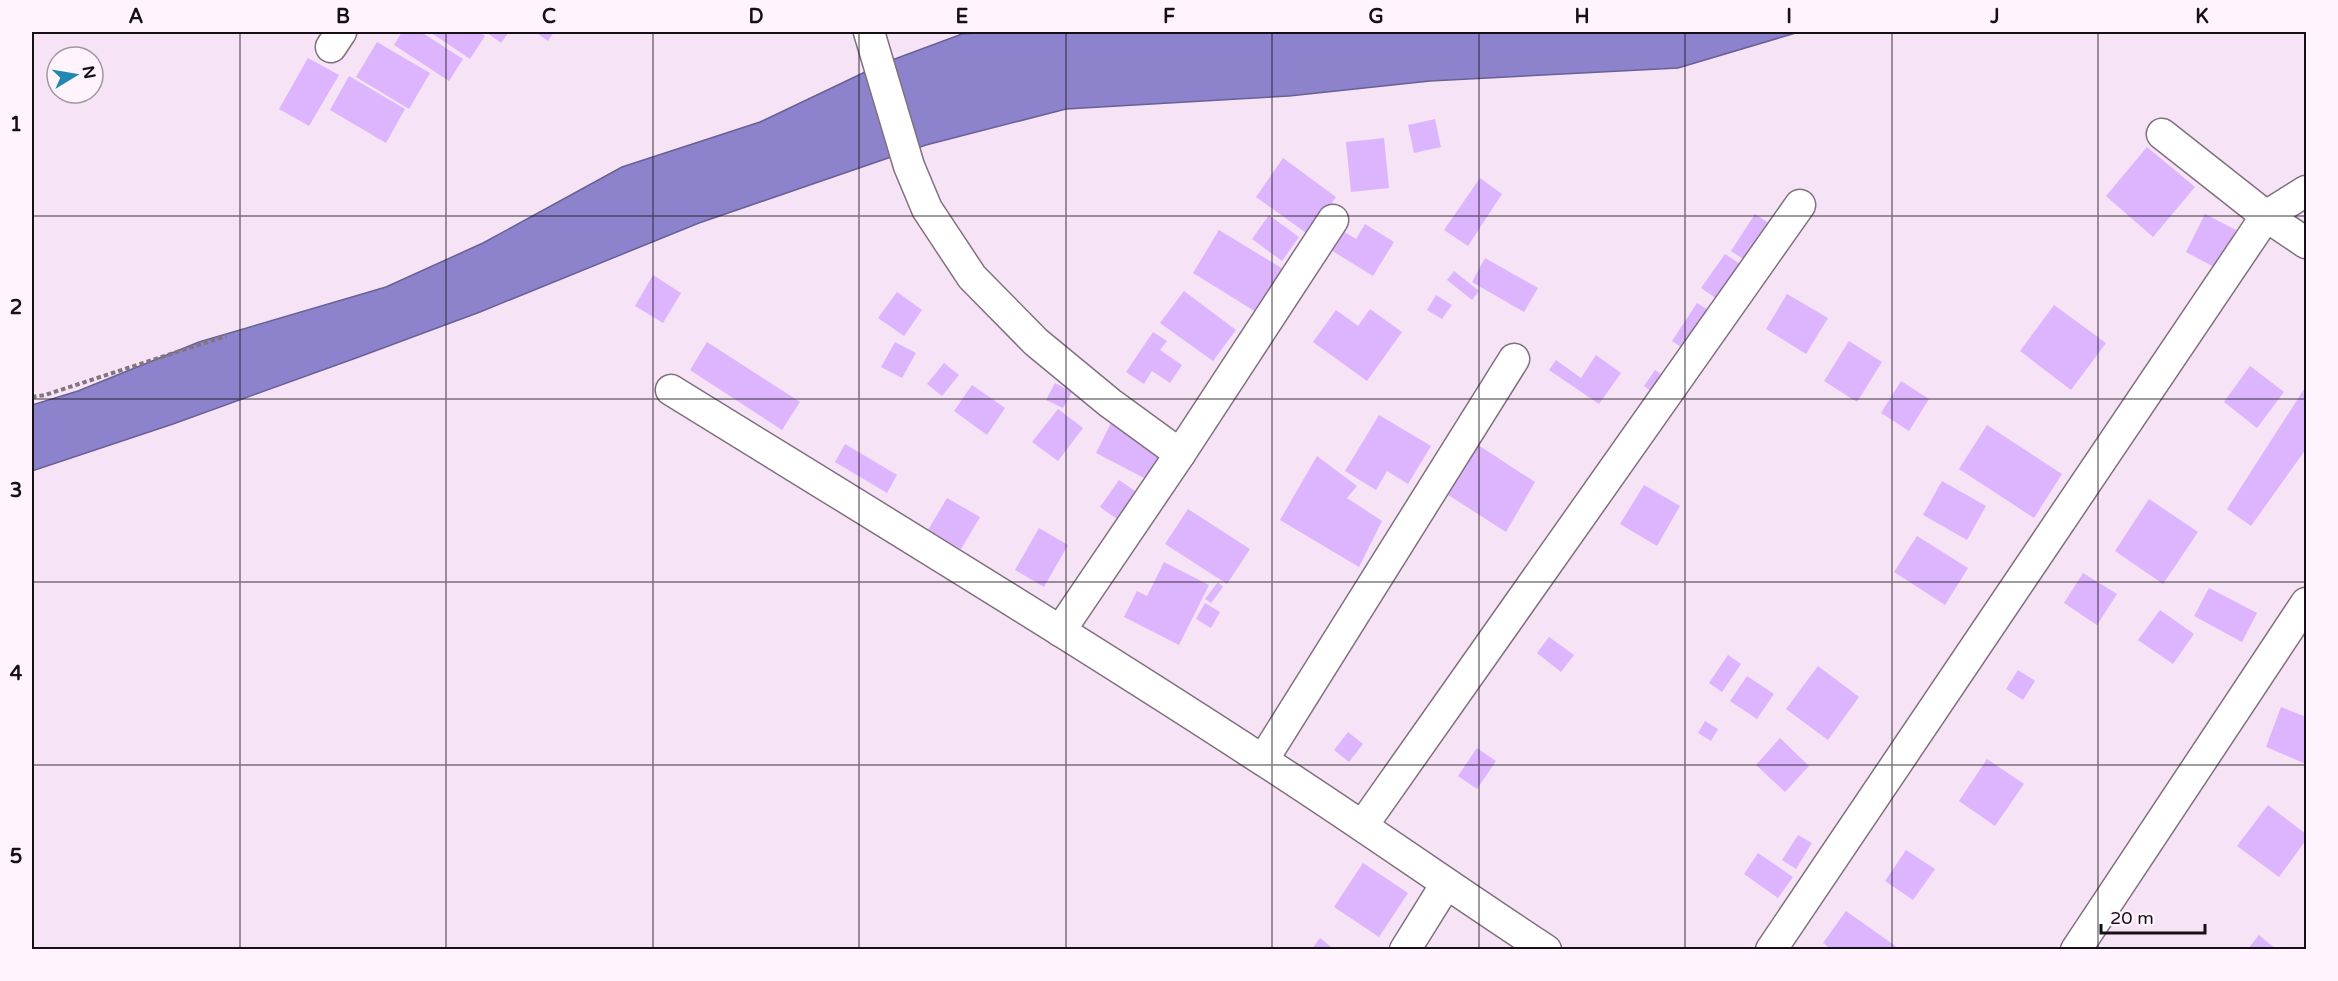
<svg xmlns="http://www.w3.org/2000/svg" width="2338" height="981" font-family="'Varela Round',sans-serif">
<rect width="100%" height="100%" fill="#f6e3f5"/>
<path fill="#8d83cc" stroke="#696095" stroke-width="1.5" d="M 990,32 L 1799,32 L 1678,68 L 1430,81 L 1289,96 L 1066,109 L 926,145 L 699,223 L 480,312 L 356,358 L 173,424 L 32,471 L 32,405 L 78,391 L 199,342 L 386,287 L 483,243 L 622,167 L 760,122 L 884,63 L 962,34 Z"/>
<g fill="#ddb5fe">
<path d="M 402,32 L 421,32 L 463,59 L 449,81 L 394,45 Z"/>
<path d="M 430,32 L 479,32 L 485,36 L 470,59 Z"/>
<path d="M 486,32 L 509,32 L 501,43 Z"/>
<path d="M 535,32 L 554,32 L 548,41 Z"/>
<path d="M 377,42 L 430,73 L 409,109 L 356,77 Z"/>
<path d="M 308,58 L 339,75 L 309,126 L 279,109 Z"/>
<path d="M 349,76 L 405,109 L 386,143 L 330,110 Z"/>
<path d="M 1435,119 L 1441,147 L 1414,153 L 1408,125 Z"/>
<path d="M 1384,138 L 1389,188 L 1351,192 L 1346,142 Z"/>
<path d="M 2147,147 L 2195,187 L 2153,237 L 2106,196 Z"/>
<path d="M 1283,158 L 1336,197 L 1309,235 L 1256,197 Z"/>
<path d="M 1480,178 L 1502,194 L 1468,246 L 1444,230 Z"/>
<path d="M 1755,214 L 1775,227 L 1751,264 L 1731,251 Z"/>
<path d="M 2205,214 L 2236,230 L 2216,268 L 2186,252 Z"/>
<path d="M 1269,215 L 1299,237 L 1282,261 L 1252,239 Z"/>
<path d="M 1365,224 L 1394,242 L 1373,276 L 1326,247 L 1338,228 L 1356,239 Z"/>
<path d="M 1219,230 L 1288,272 L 1261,315 L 1193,273 Z"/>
<path d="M 1725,254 L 1746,268 L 1723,303 L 1701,288 Z"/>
<path d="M 1485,258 L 1538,288 L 1524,312 L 1472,282 Z"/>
<path d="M 1454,271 L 1479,291 L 1472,300 L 1447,280 Z"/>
<path d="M 653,275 L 681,293 L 663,323 L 635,306 Z"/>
<path d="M 1184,291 L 1236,330 L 1213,361 L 1160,323 Z"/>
<path d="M 897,292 L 922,310 L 904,336 L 878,318 Z"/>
<path d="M 1787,294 L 1828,318 L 1806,354 L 1766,329 Z"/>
<path d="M 1436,295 L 1452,305 L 1442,319 L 1427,310 Z"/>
<path d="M 1697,303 L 1715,314 L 1690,353 L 1672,341 Z"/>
<path d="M 2054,305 L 2106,343 L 2071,390 L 2020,351 Z"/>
<path d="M 1370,309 L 1402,332 L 1367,381 L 1313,342 L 1336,310 L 1358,326 Z"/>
<path d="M 1153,332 L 1167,341 L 1160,350 L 1182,365 L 1170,383 L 1152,371 L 1144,384 L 1126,372 Z"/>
<path d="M 1849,341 L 1882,362 L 1857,402 L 1824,381 Z"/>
<path d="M 707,342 L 800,402 L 782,430 L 690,370 Z"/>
<path d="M 895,342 L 916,353 L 902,378 L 881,367 Z"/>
<path d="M 1596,355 L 1621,373 L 1599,404 L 1549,370 L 1556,360 L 1581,378 Z"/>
<path d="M 944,363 L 959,375 L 942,396 L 927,384 Z"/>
<path d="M 2250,366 L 2284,392 L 2257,428 L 2224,402 Z"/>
<path d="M 1655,370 L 1671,381 L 1659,397 L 1644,386 Z"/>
<path d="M 1901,381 L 1929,399 L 1909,431 L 1881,413 Z"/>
<path d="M 1055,383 L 1072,392 L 1063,408 L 1046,400 Z"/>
<path d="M 972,385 L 1005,408 L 987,435 L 954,411 Z"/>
<path d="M 2306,386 L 2306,449 L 2251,526 L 2227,509 Z"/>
<path d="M 1058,409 L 1083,428 L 1058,461 L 1032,442 Z"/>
<path d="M 1379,415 L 1431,446 L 1408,484 L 1387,471 L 1376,490 L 1345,471 Z"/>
<path d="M 1112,421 L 1164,449 L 1148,480 L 1096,453 Z"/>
<path d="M 1987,425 L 2062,474 L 2034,518 L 1959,469 Z"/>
<path d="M 1472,441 L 1535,482 L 1506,532 L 1442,491 Z"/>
<path d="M 845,444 L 897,475 L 887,493 L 835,462 Z"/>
<path d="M 1317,456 L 1357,486 L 1347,498 L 1382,521 L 1359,567 L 1280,520 Z"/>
<path d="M 1119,480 L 1141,495 L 1121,522 L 1100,507 Z"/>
<path d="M 1942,481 L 1986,506 L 1967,540 L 1923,515 Z"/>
<path d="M 1644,485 L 1680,506 L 1657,546 L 1620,524 Z"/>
<path d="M 947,498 L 980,517 L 961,549 L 928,530 Z"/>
<path d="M 2149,499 L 2198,532 L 2163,584 L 2115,551 Z"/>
<path d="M 1188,509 L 1250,549 L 1227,584 L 1165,544 Z"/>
<path d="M 1039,528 L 1068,545 L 1044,587 L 1015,570 Z"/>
<path d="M 1917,536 L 1968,568 L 1945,605 L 1894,572 Z"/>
<path d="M 1164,562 L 1209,585 L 1179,645 L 1124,617 L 1137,591 L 1147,596 Z"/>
<path d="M 2083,573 L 2117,594 L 2097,625 L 2064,603 Z"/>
<path d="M 1218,582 L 1223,587 L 1211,603 L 1205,599 Z"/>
<path d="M 2209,588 L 2257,613 L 2242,642 L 2194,616 Z"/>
<path d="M 1205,603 L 1220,612 L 1211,628 L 1196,619 Z"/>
<path d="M 2160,610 L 2194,634 L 2173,664 L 2138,640 Z"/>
<path d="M 1549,637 L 1574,655 L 1561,672 L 1537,653 Z"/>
<path d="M 1728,655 L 1741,664 L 1722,692 L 1709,683 Z"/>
<path d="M 1818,666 L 1859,697 L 1828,740 L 1786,709 Z"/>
<path d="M 2018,670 L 2035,681 L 2023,700 L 2006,689 Z"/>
<path d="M 1747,676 L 1774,694 L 1757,719 L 1730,701 Z"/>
<path d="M 2281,707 L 2306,717 L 2306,764 L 2266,747 Z"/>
<path d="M 1705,721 L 1718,729 L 1711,741 L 1698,733 Z"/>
<path d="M 1348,732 L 1363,744 L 1349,762 L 1334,750 Z"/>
<path d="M 1780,738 L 1809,766 L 1785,792 L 1756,765 Z"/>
<path d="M 1477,748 L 1496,761 L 1477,789 L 1458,776 Z"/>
<path d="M 1987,759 L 2024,784 L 1995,826 L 1959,801 Z"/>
<path d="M 2268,805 L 2306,834 L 2306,840 L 2279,877 L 2237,846 Z"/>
<path d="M 1798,835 L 1812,843 L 1796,869 L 1782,860 Z"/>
<path d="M 1906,850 L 1935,869 L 1913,900 L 1885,881 Z"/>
<path d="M 1758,853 L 1793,877 L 1778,898 L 1744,874 Z"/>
<path d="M 1363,863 L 1408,893 L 1379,937 L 1334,907 Z"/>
<path d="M 1846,911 L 1901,950 L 1832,950 L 1823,943 Z"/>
<path d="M 2259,935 L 2277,950 L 2247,950 Z"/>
<path d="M 1320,938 L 1335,950 L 1311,950 Z"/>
</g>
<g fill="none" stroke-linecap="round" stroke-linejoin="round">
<g stroke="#81707f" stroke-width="33">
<g id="street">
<path d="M 869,32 L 909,166 L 927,209 L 972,277 L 1036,342 L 1110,403 L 1180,454"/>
<path d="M 331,47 L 341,32"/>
<path d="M 2162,134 L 2266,216 L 2306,243"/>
<path d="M 671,390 C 870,513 1069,634 1264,761 C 1359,822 1451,888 1546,950"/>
<path d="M 1060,631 L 1180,454 L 1333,220"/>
<path d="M 1263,760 L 1514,359"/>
<path d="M 1363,825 L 1800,205"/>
<path d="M 1405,950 L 1446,884"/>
<path d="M 1771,950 L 2266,216 L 2306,191"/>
<path d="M 2076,950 L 2306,603"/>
</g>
</g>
<path stroke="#827581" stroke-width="4" stroke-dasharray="4.5 3" stroke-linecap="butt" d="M 32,397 L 45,395 L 226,336"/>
<use href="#street" stroke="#fff" stroke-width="30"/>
</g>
<path fill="none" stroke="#161016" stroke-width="1.5" stroke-opacity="0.55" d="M 240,32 L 240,950M 446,32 L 446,950M 653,32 L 653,950M 859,32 L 859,950M 1066,32 L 1066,950M 1272,32 L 1272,950M 1479,32 L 1479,950M 1685,32 L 1685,950M 1892,32 L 1892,950M 2098,32 L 2098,950M 32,216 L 2306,216M 32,399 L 2306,399M 32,582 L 2306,582M 32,765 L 2306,765"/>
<rect width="2338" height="981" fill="none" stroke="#fff3fe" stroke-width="66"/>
<g transform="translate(75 75) rotate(79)"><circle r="28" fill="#fff3fe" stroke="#a298a1" stroke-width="1.5"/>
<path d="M0-4.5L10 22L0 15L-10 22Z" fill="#2188b1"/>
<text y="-9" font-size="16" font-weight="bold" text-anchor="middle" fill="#161016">N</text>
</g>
<path d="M2101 924v9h104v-9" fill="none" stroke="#161016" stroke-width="3"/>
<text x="2110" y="924" font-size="18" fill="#161016" stroke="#fff3fe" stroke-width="4.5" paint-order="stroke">20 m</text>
<rect x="33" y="33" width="2272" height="915" fill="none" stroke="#161016" stroke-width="2"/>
<g font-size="20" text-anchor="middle" font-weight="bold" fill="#161016">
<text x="136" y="23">A</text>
<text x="343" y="23">B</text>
<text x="549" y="23">C</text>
<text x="756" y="23">D</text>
<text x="962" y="23">E</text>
<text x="1169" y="23">F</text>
<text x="1376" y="23">G</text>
<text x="1582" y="23">H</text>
<text x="1789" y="23">I</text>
<text x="1995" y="23">J</text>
<text x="2202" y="23">K</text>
<text x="16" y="131">1</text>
<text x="16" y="314">2</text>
<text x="16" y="497">3</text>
<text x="16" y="680">4</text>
<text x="16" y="863">5</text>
</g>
</svg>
